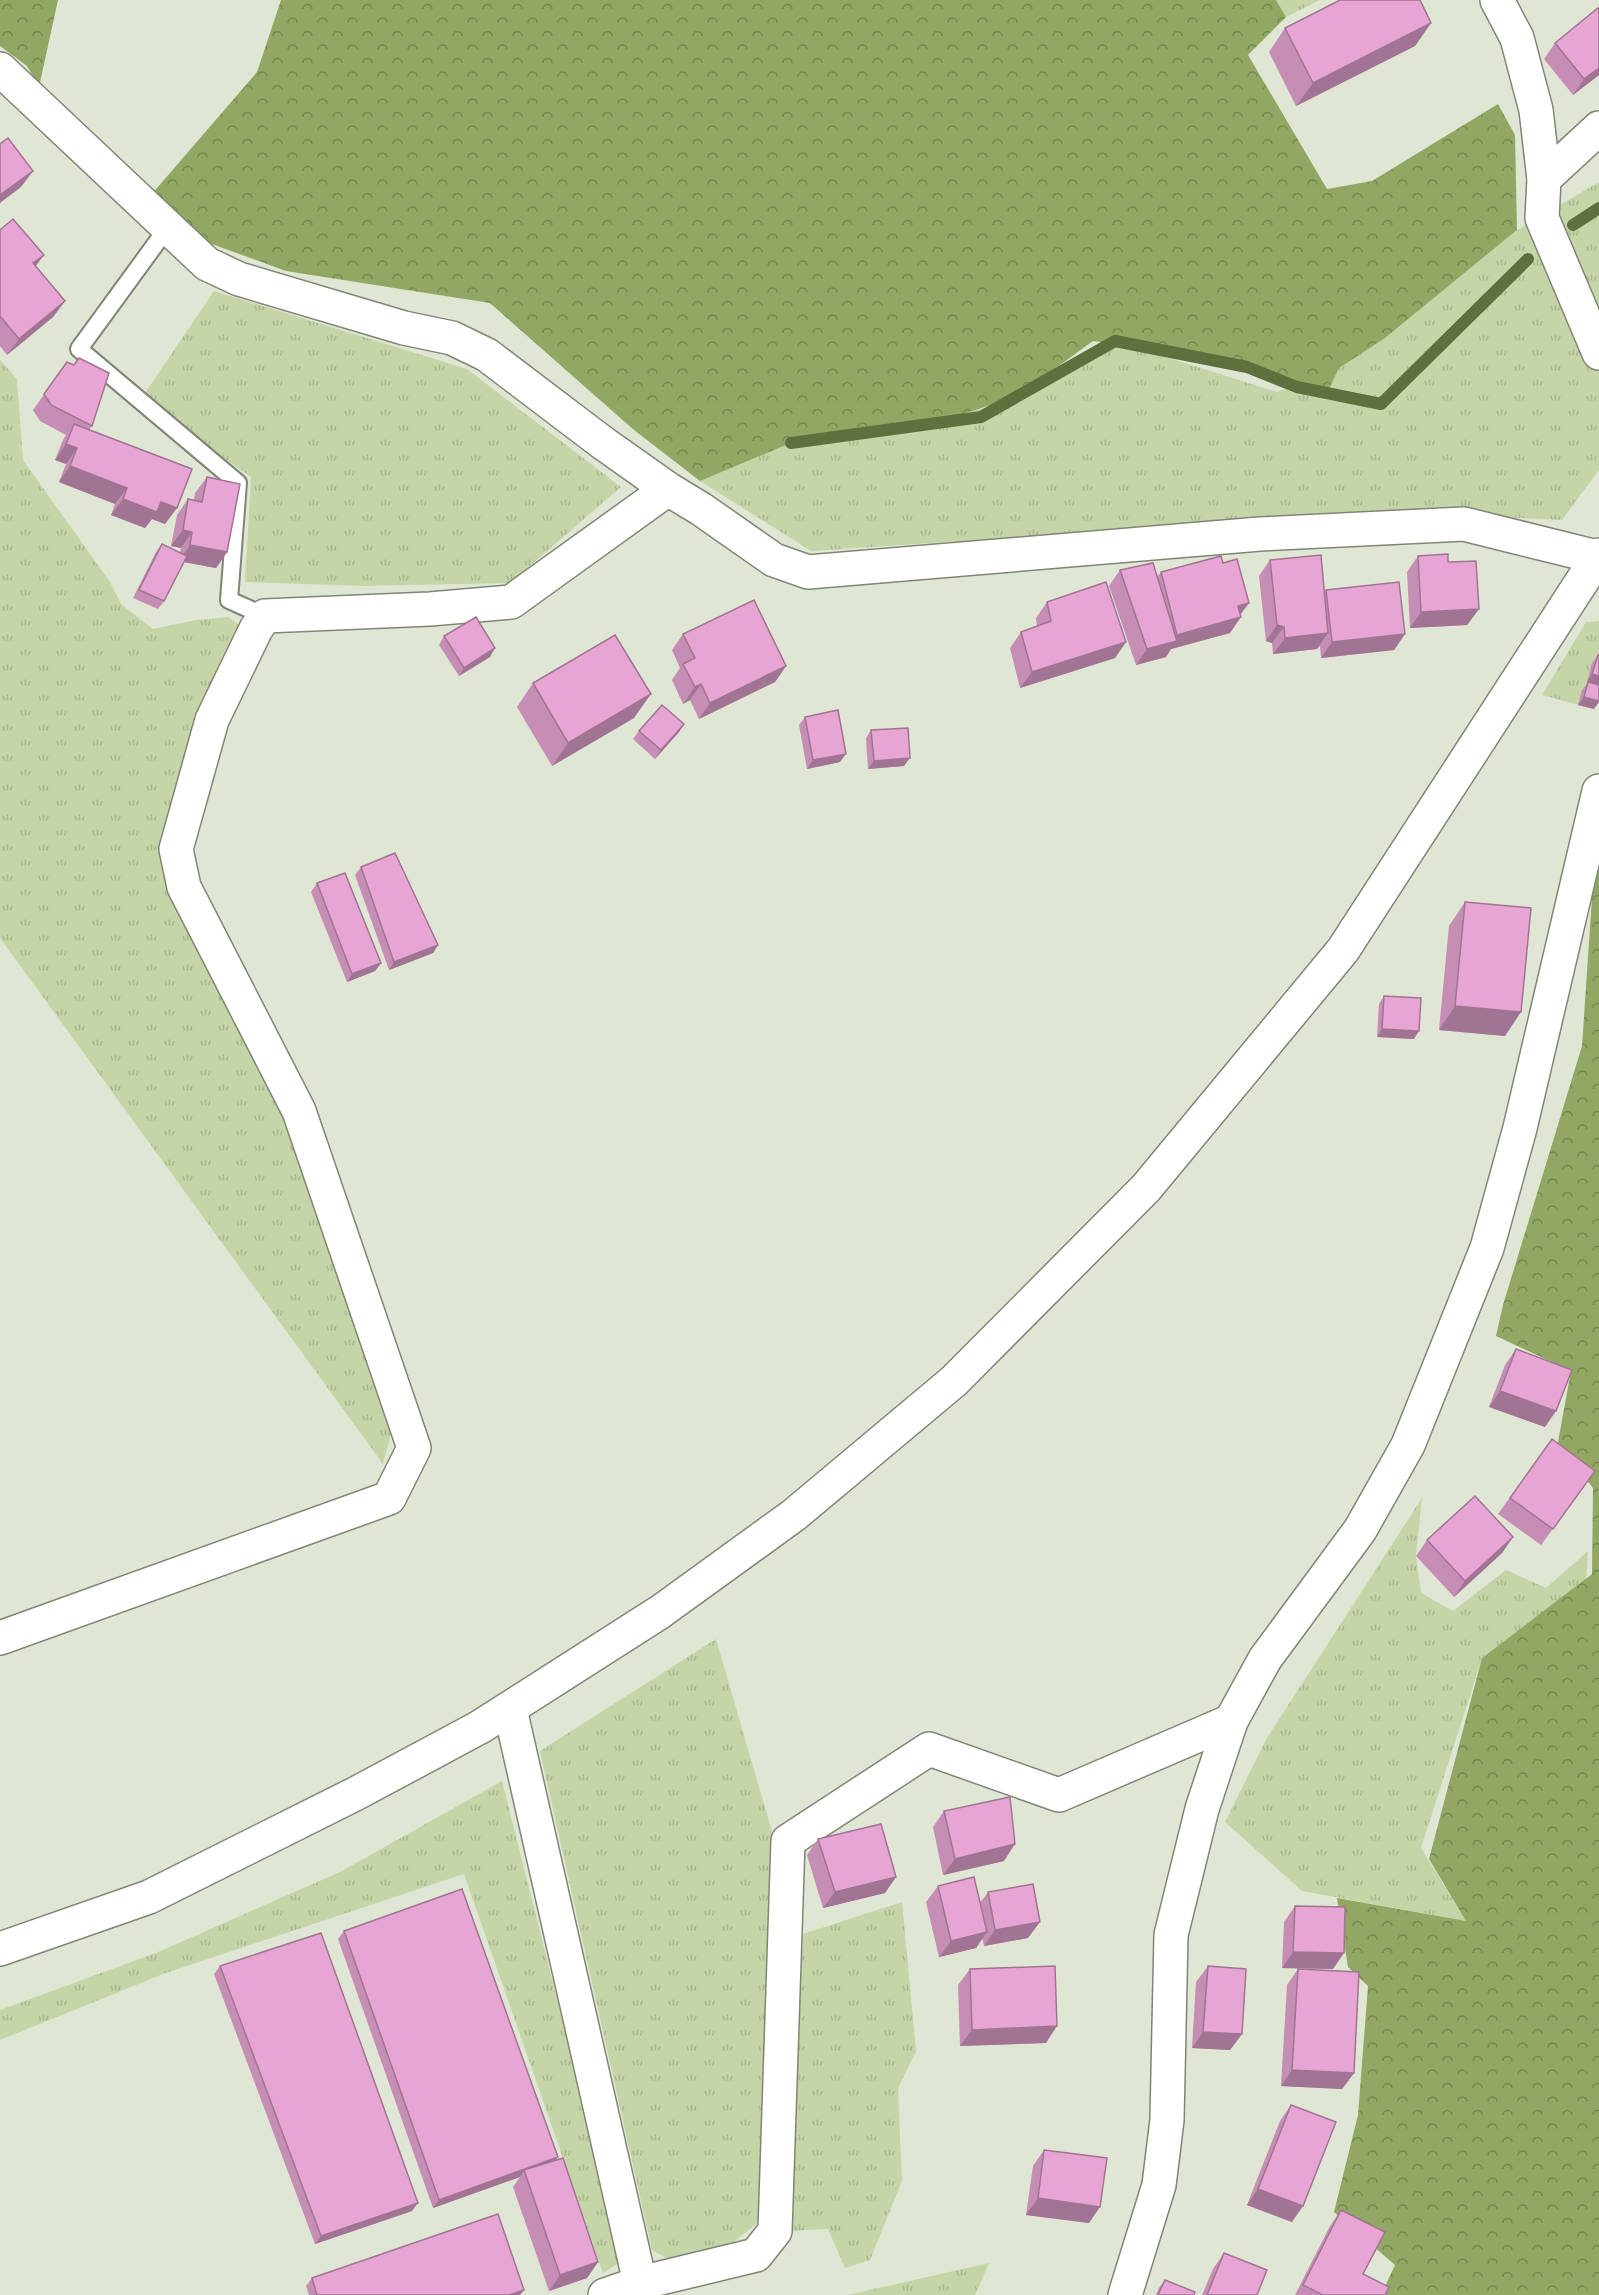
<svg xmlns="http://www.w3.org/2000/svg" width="1599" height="2295" font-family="Literata,serif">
<defs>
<pattern id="grass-tufts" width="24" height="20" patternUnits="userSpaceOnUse" patternTransform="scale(1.5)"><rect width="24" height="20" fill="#c5d5a7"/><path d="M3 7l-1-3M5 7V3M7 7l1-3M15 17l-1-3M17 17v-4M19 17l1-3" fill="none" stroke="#a8b68f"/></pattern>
<pattern id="forest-crowns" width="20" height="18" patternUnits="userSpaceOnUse" patternTransform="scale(1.5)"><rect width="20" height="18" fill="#91a763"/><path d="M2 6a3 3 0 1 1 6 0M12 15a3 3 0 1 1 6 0" fill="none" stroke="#758750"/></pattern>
</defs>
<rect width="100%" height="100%" fill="#dfe6d3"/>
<g fill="url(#grass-tufts)">
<path d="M 1276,0 L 1320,0 L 1286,17 Z"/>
<path d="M 1599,182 L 1599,470 L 1562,520 L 1479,516 L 1280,520 L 811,551 L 700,481 L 791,443 L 1001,405 L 1115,341 L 1277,392 L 1339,368 L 1406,321 L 1517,230 Z"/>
<path d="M 214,291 L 467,369 L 621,487 L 510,583 L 363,586 L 245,582 L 251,477 L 141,399 Z"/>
<path d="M 0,360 L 17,379 L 23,460 L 110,582 L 121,604 L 153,629 L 196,620 L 229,617 L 245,630 L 169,847 L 290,1111 L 395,1419 L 383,1464 L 0,938 Z"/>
<path d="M 1599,621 L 1599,692 L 1594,709 L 1542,695 L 1586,622 Z"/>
<path d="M 1422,1498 L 1416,1556 L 1421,1593 L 1453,1611 L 1506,1570 L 1546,1588 L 1588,1551 L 1586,1584 L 1482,1658 L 1421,1848 L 1466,1921 L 1302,1891 L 1225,1822 L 1267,1738 Z"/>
<path d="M 716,1639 L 773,1835 L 763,2219 L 728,2246 L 673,2262 L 652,2250 L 540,1751 Z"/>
<path d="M 502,1781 L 623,2260 L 603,2273 L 464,1874 L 163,1974 L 0,2040 L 0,2010 L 156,1953 L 340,1872 Z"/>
<path d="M 902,1902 L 916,2051 L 898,2088 L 902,2181 L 870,2260 L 845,2268 L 828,2229 L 788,2231 L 803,1934 Z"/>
<path d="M 989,2263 L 975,2295 L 848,2295 Z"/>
</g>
<g fill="url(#forest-crowns)">
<path d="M 0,0 L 58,0 L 39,87 L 27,66 L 0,46 Z"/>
<path d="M 281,0 L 1276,0 L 1286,17 L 1248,55 L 1327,189 L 1372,181 L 1498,104 L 1515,135 L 1517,230 L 1385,338 L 1339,368 L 1327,393 L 1181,353 L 1093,341 L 1016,397 L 925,426 L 791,443 L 700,481 L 634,430 L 490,303 L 286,271 L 209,243 L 151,195 L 257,72 Z"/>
<path d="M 1599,795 L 1599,2295 L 1381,2295 L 1395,2265 L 1334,2212 L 1358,2115 L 1368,1986 L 1348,1967 L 1337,1898 L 1466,1921 L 1429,1859 L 1482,1658 L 1592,1574 L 1593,1488 L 1558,1442 L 1571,1371 L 1496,1336 L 1503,1305 L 1582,1046 Z"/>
</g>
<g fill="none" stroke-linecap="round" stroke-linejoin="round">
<g stroke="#5f6f3e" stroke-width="12">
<path d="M 1573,225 L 1599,208"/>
<path d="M 791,443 L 981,417 L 1115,341 L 1247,367 L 1297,387 L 1381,404 L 1528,259"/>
</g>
<g stroke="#808675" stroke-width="20">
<path id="service" d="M 168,227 L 79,349 L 238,483 L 229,600 L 265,616"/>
</g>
<g stroke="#808675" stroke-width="36">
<g id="minor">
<path d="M 1497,0 L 1517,38 L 1536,110 L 1544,179 L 1542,218 L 1599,353"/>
<path d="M 0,69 L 207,264 L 239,279 L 404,328 L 452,338 L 487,355 L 603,443 L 668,489 L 701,509 L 774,560 L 808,572 L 1260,534 L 1464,524 L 1597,557"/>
<path d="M 1544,179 L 1599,128"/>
<path d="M 0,1638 L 389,1498 L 414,1448 L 299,1111 L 184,887 L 176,849 L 212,720 L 256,629 L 265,616 L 430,609 L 511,602 L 668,489"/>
<path d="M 510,1709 L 640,2283"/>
<path d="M 605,2295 L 640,2283 L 756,2255 L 775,2231 L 788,1841 L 929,1749 L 1059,1795 L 1231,1721"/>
</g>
</g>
<g stroke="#808675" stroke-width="36">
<g id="tertiary">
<path d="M 0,1949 L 149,1897 L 355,1794 L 480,1727 L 660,1612 L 794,1515 L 954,1381 L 1146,1188 L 1343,950 L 1599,555"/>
<path d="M 1125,2295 L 1159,2185 L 1167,2120 L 1171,1935 L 1202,1809 L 1231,1721 L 1265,1659 L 1360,1530 L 1408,1445 L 1487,1248 L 1520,1128 L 1599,791"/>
</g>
</g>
<use href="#service" stroke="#fff" stroke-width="16"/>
<use href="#minor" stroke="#fff" stroke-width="33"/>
<use href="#tertiary" stroke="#fff" stroke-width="33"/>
</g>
<g fill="#c68eb5">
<path d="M 1599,10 L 1599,75 L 1573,95 L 1544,59 L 1555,43 Z"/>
<path d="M 1431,23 L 1415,46 L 1296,106 L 1269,52 L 1285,28 Z"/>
<path d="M 0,230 L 36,266 L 65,301 L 53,317 L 7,355 L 0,346 Z"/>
<path d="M 67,362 L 92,426 L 89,430 L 165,524 L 152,519 L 145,528 L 111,515 L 115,504 L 59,482 L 66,464 L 55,460 L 63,440 L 66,435 L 40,421 L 33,410 Z"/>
<path d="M 207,477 L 227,552 L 216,568 L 183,562 L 164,601 L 158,609 L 133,598 L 156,552 L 162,544 L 180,553 L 181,548 L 171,546 L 177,515 L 188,499 L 194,500 L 195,493 Z"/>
<path d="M 1418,556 L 1479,609 L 1467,625 L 1410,628 L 1407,572 Z"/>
<path d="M 1270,560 L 1324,593 L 1326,590 L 1405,634 L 1394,650 L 1321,658 L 1320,646 L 1317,649 L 1273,654 L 1272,643 L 1266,641 L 1259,576 Z"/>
<path d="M 1120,570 L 1157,577 L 1161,572 L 1240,615 L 1230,633 L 1171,649 L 1166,657 L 1136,665 L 1109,586 Z"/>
<path d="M 1047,602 L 1126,642 L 1115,658 L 1020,688 L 1010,648 L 1021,632 L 1037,626 L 1036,618 Z"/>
<path d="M 683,634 L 786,666 L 775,682 L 699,719 L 690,700 L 683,704 L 672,680 L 680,668 L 672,650 Z"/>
<path d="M 444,636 L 490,657 L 459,676 L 439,645 Z"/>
<path d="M 1598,655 L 1594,709 L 1578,705 L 1582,690 L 1588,683 L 1587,682 L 1592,663 Z"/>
<path d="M 533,683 L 634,718 L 552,766 L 517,707 Z"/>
<path d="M 805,717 L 840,762 L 807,769 L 799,725 Z"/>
<path d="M 684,724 L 679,732 L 655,759 L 633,739 L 639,731 Z"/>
<path d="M 871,730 L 904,766 L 868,769 L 866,738 Z"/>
<path d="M 361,867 L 438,945 L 433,953 L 389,970 L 355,875 Z"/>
<path d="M 317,883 L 381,963 L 375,971 L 347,982 L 311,892 Z"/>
<path d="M 1465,902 L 1505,1036 L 1439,1030 L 1449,926 Z"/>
<path d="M 1384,996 L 1414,1039 L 1377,1037 L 1379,1004 Z"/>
<path d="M 1516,1349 L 1545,1427 L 1489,1407 L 1505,1365 Z"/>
<path d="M 1552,1439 L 1595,1471 L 1541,1545 L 1498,1514 Z"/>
<path d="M 1513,1537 L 1502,1553 L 1454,1597 L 1416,1556 L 1427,1540 Z"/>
<path d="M 944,1811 L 1004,1861 L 943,1875 L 933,1827 Z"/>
<path d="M 818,1839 L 885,1893 L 823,1908 L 807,1855 Z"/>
<path d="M 938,1886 L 980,1903 L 988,1892 L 1028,1938 L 984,1946 L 982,1938 L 976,1948 L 939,1957 L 926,1902 Z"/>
<path d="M 1295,1906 L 1333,1969 L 1282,1968 L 1284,1922 Z"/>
<path d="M 344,1931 L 556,2160 L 598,2262 L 587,2278 L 549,2291 L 513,2187 L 520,2177 L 433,2208 L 338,1939 Z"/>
<path d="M 220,1966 L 412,2211 L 315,2244 L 214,1974 Z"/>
<path d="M 1208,1966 L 1242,2034 L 1230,2050 L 1192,2048 L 1196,1982 Z"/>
<path d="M 970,1969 L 1046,2043 L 960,2046 L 958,1985 Z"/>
<path d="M 1298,1969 L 1354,2073 L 1342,2089 L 1281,2086 L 1287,1985 Z"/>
<path d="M 1291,2105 L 1292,2222 L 1247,2205 L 1280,2121 Z"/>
<path d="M 1044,2150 L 1089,2223 L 1026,2215 L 1033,2166 Z"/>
<path d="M 1341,2210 L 1363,2274 L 1385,2295 L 1295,2295 L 1330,2226 Z"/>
<path d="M 1224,2253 L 1257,2295 L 1202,2295 L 1213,2269 Z"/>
<path d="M 312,2278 L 520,2295 L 309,2295 L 306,2286 Z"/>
<path d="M 1165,2280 L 1194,2295 L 1156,2295 L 1159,2288 Z"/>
</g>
<g fill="#a17494">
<path d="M 1431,23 L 1415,46 L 1296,106 L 1313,83 Z"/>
<path d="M 1599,68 L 1599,75 L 1573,95 L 1584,79 Z"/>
<path d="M 33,171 L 21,187 L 0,203 L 0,195 Z"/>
<path d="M 44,255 L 32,271 L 33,263 Z"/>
<path d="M 65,301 L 53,317 L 7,355 L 19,339 Z"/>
<path d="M 66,444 L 77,448 L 66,464 L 55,460 Z"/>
<path d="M 70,466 L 127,488 L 115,504 L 59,482 Z"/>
<path d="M 123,499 L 161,502 L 177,508 L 165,524 L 152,519 L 145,528 L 111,515 Z"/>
<path d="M 183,530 L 192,532 L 181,548 L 171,546 Z"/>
<path d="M 190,545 L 227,552 L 216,568 L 179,561 Z"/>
<path d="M 1249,603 L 1238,618 L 1241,617 L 1230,633 L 1171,649 L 1166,657 L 1136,665 L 1147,649 L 1172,642 L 1177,635 L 1238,606 Z"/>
<path d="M 1479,609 L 1467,625 L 1410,628 L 1421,612 Z"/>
<path d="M 1277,625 L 1284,627 L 1272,643 L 1266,641 Z"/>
<path d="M 1328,633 L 1317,649 L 1273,654 L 1285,638 Z"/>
<path d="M 1405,634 L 1394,650 L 1321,658 L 1332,642 Z"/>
<path d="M 1126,642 L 1115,658 L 1020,688 L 1032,672 Z"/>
<path d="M 495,648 L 490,657 L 459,676 L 464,668 Z"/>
<path d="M 786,666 L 775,682 L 699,719 L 710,703 Z"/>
<path d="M 1592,674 L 1599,676 L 1599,686 L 1587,682 Z"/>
<path d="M 701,684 L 690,700 L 683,704 L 695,687 Z"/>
<path d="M 651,694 L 634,718 L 552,766 L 568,743 Z"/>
<path d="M 1584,697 L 1599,701 L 1599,702 L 1594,709 L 1578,705 Z"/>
<path d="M 684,724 L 679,732 L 655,759 L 661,750 Z"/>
<path d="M 846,754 L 840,762 L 807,769 L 813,760 Z"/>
<path d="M 910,758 L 904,766 L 868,769 L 874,761 Z"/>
<path d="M 438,945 L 433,953 L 389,970 L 394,962 Z"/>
<path d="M 381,963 L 375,971 L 347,982 L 352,974 Z"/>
<path d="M 1455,1006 L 1521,1012 L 1505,1036 L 1439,1030 Z"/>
<path d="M 1382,1029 L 1419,1031 L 1414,1039 L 1377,1037 Z"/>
<path d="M 1500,1391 L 1556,1411 L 1545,1427 L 1489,1407 Z"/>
<path d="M 1513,1537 L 1502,1553 L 1454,1597 L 1465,1581 Z"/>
<path d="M 1015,1844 L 1004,1861 L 943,1875 L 955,1859 Z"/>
<path d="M 896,1877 L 885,1893 L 823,1908 L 835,1892 Z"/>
<path d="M 1040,1922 L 1028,1938 L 984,1946 L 995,1930 Z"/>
<path d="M 987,1932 L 976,1948 L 939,1957 L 951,1941 Z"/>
<path d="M 1293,1952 L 1344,1953 L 1333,1969 L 1282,1968 Z"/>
<path d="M 1057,2026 L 1046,2043 L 960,2046 L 972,2030 Z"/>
<path d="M 1203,2032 L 1242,2034 L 1230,2050 L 1192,2048 Z"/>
<path d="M 1292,2070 L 1354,2073 L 1342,2089 L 1281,2086 Z"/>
<path d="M 558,2157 L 552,2166 L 524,2170 L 520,2177 L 433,2208 L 439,2200 Z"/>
<path d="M 1258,2189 L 1303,2206 L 1292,2222 L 1247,2205 Z"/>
<path d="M 1038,2198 L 1100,2207 L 1089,2223 L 1026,2215 Z"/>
<path d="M 418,2203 L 412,2211 L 315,2244 L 321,2236 Z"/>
<path d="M 598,2262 L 587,2278 L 549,2291 L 560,2275 Z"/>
<path d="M 524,2290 L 520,2295 L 509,2295 Z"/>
</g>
<g fill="#e6a5d3" stroke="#a17494" stroke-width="1.5">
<path d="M 1340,0 L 1420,0 L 1431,23 L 1313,83 L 1285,28 Z"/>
<path d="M 1598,8 L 1599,10 L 1599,68 L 1584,79 L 1555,43 Z"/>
<path d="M 8,138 L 33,171 L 0,195 L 0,144 Z"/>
<path d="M 13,219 L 44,255 L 33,263 L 65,301 L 19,339 L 0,316 L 0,230 Z"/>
<path d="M 79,358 L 109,373 L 92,426 L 51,405 L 44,394 L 67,362 L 74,365 Z"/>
<path d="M 74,424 L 192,469 L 177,508 L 161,502 L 157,512 L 123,499 L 127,488 L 70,466 L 77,448 L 66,444 Z"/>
<path d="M 207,477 L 240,484 L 227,552 L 190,545 L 192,532 L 183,530 L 188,499 L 202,502 Z"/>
<path d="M 162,544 L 187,556 L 164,601 L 139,590 Z"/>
<path d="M 1448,554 L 1448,562 L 1476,561 L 1479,609 L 1421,612 L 1418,556 Z"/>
<path d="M 1321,555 L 1328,633 L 1285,638 L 1284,627 L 1277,625 L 1270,560 Z"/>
<path d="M 1221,556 L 1223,563 L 1237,559 L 1249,603 L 1238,606 L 1241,617 L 1177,635 L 1161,572 Z"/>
<path d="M 1153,563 L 1177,641 L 1147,649 L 1120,570 Z"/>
<path d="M 1106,582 L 1126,642 L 1032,672 L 1021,632 L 1051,621 L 1047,602 Z"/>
<path d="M 1399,582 L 1405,634 L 1332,642 L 1326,590 Z"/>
<path d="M 754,600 L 786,666 L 710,703 L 701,684 L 695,687 L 683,664 L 695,658 L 683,634 Z"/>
<path d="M 476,617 L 495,648 L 464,668 L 444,636 Z"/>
<path d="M 615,635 L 651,694 L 568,743 L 533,683 Z"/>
<path d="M 1598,655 L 1599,655 L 1599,676 L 1592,674 Z"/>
<path d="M 1588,682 L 1599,685 L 1599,701 L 1584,697 Z"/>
<path d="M 662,705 L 684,724 L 661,750 L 639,731 Z"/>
<path d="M 838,710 L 846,754 L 813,760 L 805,717 Z"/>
<path d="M 908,728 L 910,758 L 874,761 L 871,730 Z"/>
<path d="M 395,853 L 438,945 L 394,962 L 361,867 Z"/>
<path d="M 345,873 L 381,963 L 352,974 L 317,883 Z"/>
<path d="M 1465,902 L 1531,908 L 1521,1012 L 1455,1006 Z"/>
<path d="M 1384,996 L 1421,998 L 1419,1031 L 1382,1029 Z"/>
<path d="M 1516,1349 L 1572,1370 L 1556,1411 L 1500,1391 Z"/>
<path d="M 1552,1439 L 1595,1471 L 1553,1529 L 1510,1498 Z"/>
<path d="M 1475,1496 L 1513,1537 L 1465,1581 L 1427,1540 Z"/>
<path d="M 1010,1797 L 1015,1844 L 955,1859 L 944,1811 Z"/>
<path d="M 881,1824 L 896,1877 L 835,1892 L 818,1839 Z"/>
<path d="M 974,1877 L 987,1932 L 951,1941 L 938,1886 Z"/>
<path d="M 1033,1884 L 1040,1922 L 995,1930 L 988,1892 Z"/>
<path d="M 462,1889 L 558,2157 L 439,2200 L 344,1931 Z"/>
<path d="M 1295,1906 L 1345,1907 L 1344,1953 L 1293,1952 Z"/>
<path d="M 321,1933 L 418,2203 L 321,2236 L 220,1966 Z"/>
<path d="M 1055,1966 L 1057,2026 L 972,2030 L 970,1969 Z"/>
<path d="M 1208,1966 L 1246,1969 L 1242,2034 L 1203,2032 Z"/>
<path d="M 1298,1969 L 1359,1972 L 1354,2073 L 1292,2070 Z"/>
<path d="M 1291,2105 L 1336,2122 L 1303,2206 L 1258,2189 Z"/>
<path d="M 1044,2150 L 1107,2158 L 1100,2207 L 1038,2198 Z"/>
<path d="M 563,2158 L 598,2262 L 560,2275 L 524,2170 Z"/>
<path d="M 1341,2210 L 1385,2232 L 1363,2274 L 1389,2287 L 1385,2295 L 1323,2295 L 1303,2285 Z"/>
<path d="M 498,2214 L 524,2290 L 509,2295 L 317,2295 L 312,2278 Z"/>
<path d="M 1224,2253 L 1267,2270 L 1257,2295 L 1207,2295 Z"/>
<path d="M 1165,2280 L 1195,2292 L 1194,2295 L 1158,2295 Z"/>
</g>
</svg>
